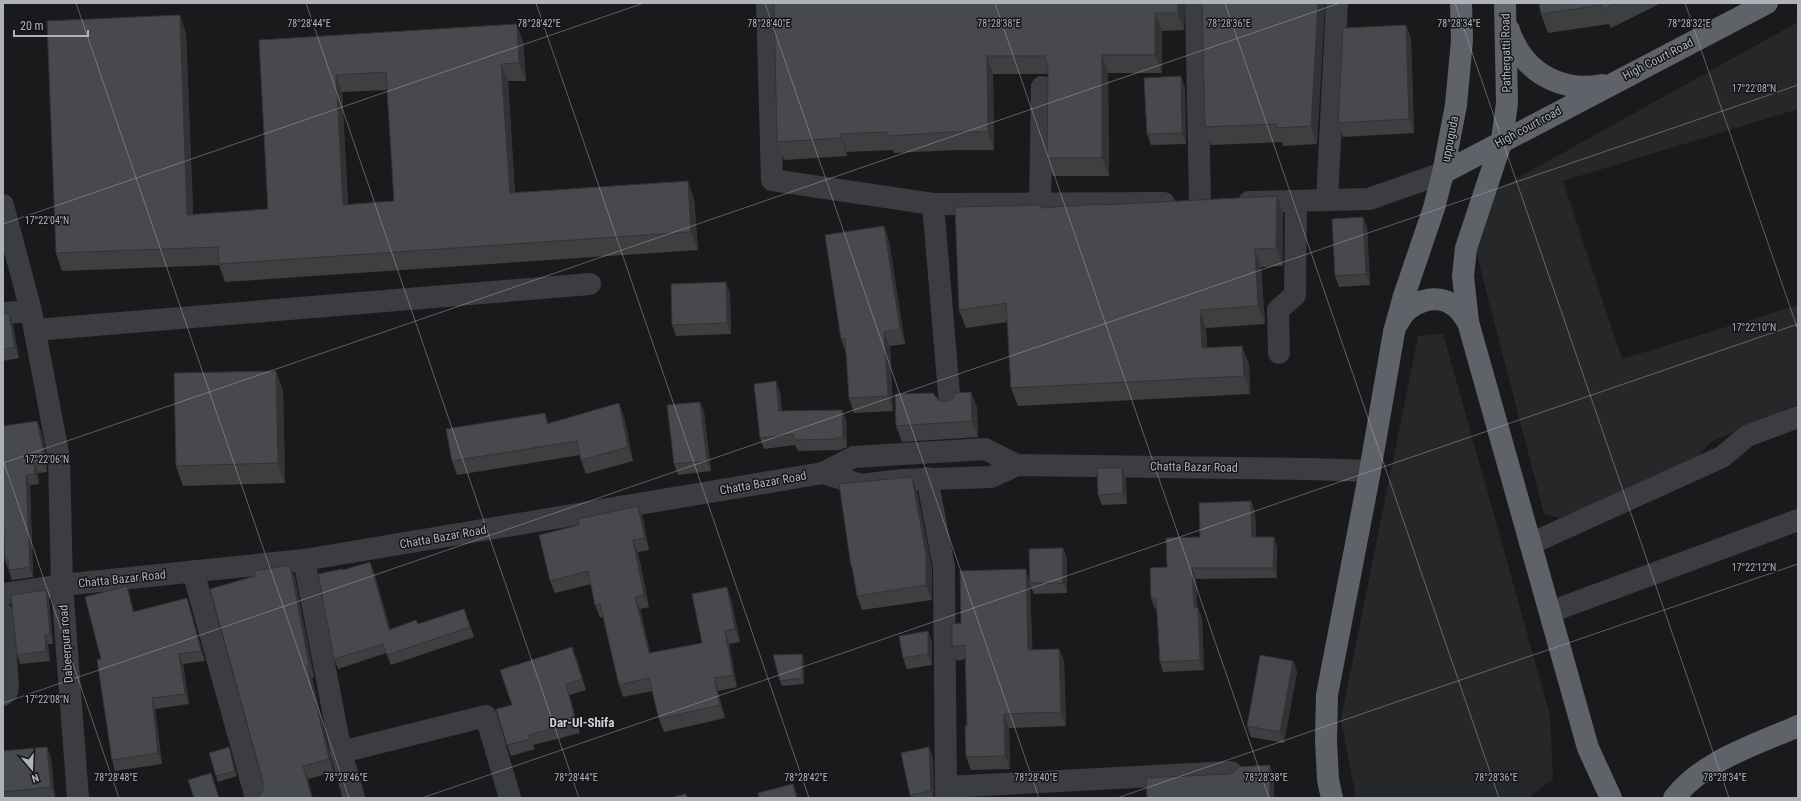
<svg xmlns="http://www.w3.org/2000/svg" width="1801" height="801" font-family="'Roboto Condensed',sans-serif">
<rect width="100%" height="100%" fill="#1a1a1c"/>
<g fill="#262729">
<path d="M 1798,22 L 1798,109 L 1563,181 L 1622,359 L 1798,305 L 1798,404 L 1711,442 L 1689,466 L 1561,518 L 1544,514 L 1472,236 L 1496,190 Z"/>
<path d="M 1443,333 L 1550,715 L 1553,779 L 1528,798 L 1356,798 L 1341,719 L 1418,336 Z"/>
</g>
<g fill="none" stroke-linecap="round" stroke-linejoin="round">
<g stroke="#3c3d41" stroke-width="22">
<path d="M 767,3 L 772,180 L 933,204 L 1164,203"/>
<path d="M 1196,3 L 1200,203"/>
<path d="M 1327,200 L 1337,3"/>
<path d="M 1249,202 L 1369,199 L 1443,173"/>
<path d="M 933,204 L 950,405"/>
<path d="M 1040,204 L 1042,87"/>
<path d="M 3,313 L 31,311"/>
<path d="M 35,330 L 590,284"/>
<path d="M 1279,353 L 1278,310 L 1295,295 L 1296,201"/>
<path d="M 927,478 L 944,567 L 946,798"/>
<path d="M 1530,544 L 1722,457 L 1747,436 L 1798,417"/>
<path d="M 304,560 L 341,752 L 354,798"/>
<path d="M 193,571 L 256,798"/>
<path d="M 3,594 L 62,585"/>
<path d="M 1550,612 L 1798,520"/>
<path d="M 3,614 L 8,686 L 7,692 L 3,695"/>
<path d="M 341,752 L 486,716 L 510,798"/>
<path d="M 946,787 L 1231,772"/>
</g>
<g stroke="#3c3d41" stroke-width="22">
<path d="M 3,205 L 31,311 L 59,458 L 62,585 L 78,798"/>
<path d="M 823,473 L 861,485 L 902,480 L 991,477 L 1017,465 L 1309,469 L 1370,471"/>
<path d="M 62,585 L 304,560 L 823,473 L 854,457 L 985,449 L 1017,465"/>
</g>
<g stroke="#606269" stroke-width="22">
<path d="M 1505,3 L 1507,103 L 1502,140 L 1466,248 L 1463,276 L 1468,322 L 1588,748 L 1611,798"/>
<path d="M 1509,30 C 1510,35 1513,40 1515,44 C 1531,77 1567,92 1602,85"/>
<path d="M 1443,173 L 1767,3"/>
<path d="M 1398,323 C 1407,302 1437,291 1456,307 C 1461,311 1464,317 1468,322"/>
<path d="M 1332,798 L 1328,780 L 1326,740 L 1327,695 L 1370,471 L 1394,332 L 1404,296 L 1434,208 L 1443,173 L 1456,105 L 1462,40 L 1461,3"/>
<path d="M 1674,798 C 1704,760 1755,745 1798,726"/>
</g>
</g>
<g fill="#3d3f41" fill-rule="evenodd">
<path d="M 774,3 L 1185,3 L 1184,30 L 1162,31 L 1162,73 L 1108,73 L 1109,176 L 1053,176 L 1047,158 L 1048,74 L 993,74 L 994,150 L 957,150 L 894,153 L 893,150 L 847,152 L 847,156 L 784,160 L 777,142 Z"/>
<path d="M 1202,3 L 1325,3 L 1317,144 L 1283,146 L 1282,142 L 1211,145 L 1205,127 Z"/>
<path d="M 1539,3 L 1661,3 L 1611,28 L 1609,24 L 1548,33 L 1541,14 Z"/>
<path d="M 1406,25 L 1411,39 L 1414,133 L 1343,137 L 1338,123 Z"/>
<path d="M 186,33 L 193,214 L 268,209 L 259,40 L 523,42 L 526,81 L 508,81 L 515,193 L 694,198 L 698,250 L 225,282 L 219,265 L 62,271 L 56,253 ZM 387,90 L 394,201 L 348,204 L 342,92 Z"/>
<path d="M 1185,87 L 1186,144 L 1151,145 L 1147,134 Z"/>
<path d="M 1277,196 L 1283,214 L 1283,266 L 1261,267 L 1265,324 L 1206,328 L 1207,348 L 1249,364 L 1250,394 L 1018,406 L 1011,388 L 1007,322 L 966,328 L 959,310 L 1102,205 Z"/>
<path d="M 1363,217 L 1367,227 L 1370,285 L 1339,287 L 1335,276 Z"/>
<path d="M 884,226 L 889,241 L 905,344 L 890,346 L 893,411 L 854,413 L 849,398 L 846,353 L 841,339 Z"/>
<path d="M 730,293 L 731,334 L 676,336 L 672,325 Z"/>
<path d="M 3,314 L 9,314 L 13,325 L 19,358 L 3,361 Z"/>
<path d="M 283,390 L 285,483 L 183,486 L 176,466 Z"/>
<path d="M 780,392 L 782,411 L 846,420 L 847,447 L 840,450 L 798,451 L 795,445 L 764,449 L 760,438 Z"/>
<path d="M 971,392 L 977,408 L 978,437 L 902,442 L 896,426 L 939,401 L 945,402 Z"/>
<path d="M 700,402 L 704,412 L 711,471 L 678,475 L 674,464 Z"/>
<path d="M 619,403 L 624,417 L 633,461 L 586,474 L 581,460 L 580,455 L 457,475 L 452,461 L 549,423 Z"/>
<path d="M 37,421 L 41,431 L 47,459 L 47,472 L 38,473 L 39,484 L 30,485 L 33,577 L 12,580 L 5,560 Z"/>
<path d="M 1122,468 L 1126,479 L 1127,504 L 1102,505 L 1098,495 Z"/>
<path d="M 917,492 L 932,568 L 932,600 L 862,610 L 857,596 L 853,573 L 851,566 Z"/>
<path d="M 1251,501 L 1255,512 L 1256,537 L 1274,537 L 1277,548 L 1277,578 L 1196,579 L 1197,607 L 1202,618 L 1204,670 L 1163,672 L 1160,662 L 1157,609 L 1155,609 L 1151,598 L 1167,567 L 1200,537 Z"/>
<path d="M 638,506 L 643,519 L 649,550 L 638,552 L 649,607 L 640,609 L 650,653 L 702,643 L 731,599 L 740,642 L 729,644 L 737,687 L 718,691 L 725,718 L 664,732 L 659,719 L 652,691 L 623,697 L 619,685 L 603,617 L 600,618 L 595,605 L 591,584 L 555,593 L 550,581 L 579,525 Z"/>
<path d="M 1063,548 L 1067,559 L 1067,593 L 1034,594 L 1030,585 L 1032,650 L 1059,649 L 1064,662 L 1066,726 L 1009,728 L 1010,769 L 971,770 L 966,757 L 967,726 L 965,659 L 957,661 L 952,647 L 961,623 L 1030,581 Z"/>
<path d="M 290,565 L 295,578 L 314,677 L 312,678 L 334,772 L 308,779 L 259,797 L 263,789 L 263,782 L 255,576 Z"/>
<path d="M 343,570 L 374,572 L 390,629 L 418,624 L 468,619 L 474,637 L 391,665 L 386,653 L 338,669 L 334,659 Z"/>
<path d="M 127,586 L 130,597 L 134,612 L 187,598 L 190,608 L 205,661 L 183,664 L 189,704 L 155,709 L 162,764 L 115,771 L 112,760 L 101,659 Z"/>
<path d="M 46,590 L 49,600 L 53,644 L 48,644 L 50,661 L 20,664 L 17,655 Z"/>
<path d="M 932,642 L 932,665 L 907,669 L 903,658 Z"/>
<path d="M 802,654 L 804,660 L 804,684 L 782,686 L 780,681 Z"/>
<path d="M 576,657 L 586,690 L 569,695 L 580,733 L 533,745 L 535,749 L 511,756 L 507,745 Z"/>
<path d="M 1293,661 L 1297,672 L 1284,743 L 1251,737 L 1247,726 Z"/>
<path d="M 47,747 L 51,758 L 55,798 L 3,798 L 3,751 Z"/>
<path d="M 229,747 L 237,776 L 218,782 L 216,776 Z"/>
<path d="M 933,758 L 934,798 L 911,798 L 910,795 Z"/>
</g>
<g fill="#323335">
<path d="M 1178,3 L 1185,3 L 1184,30 L 1178,13 Z"/>
<path d="M 1318,3 L 1325,3 L 1317,144 L 1311,126 Z"/>
<path d="M 1155,13 L 1162,31 L 1162,73 L 1155,55 Z"/>
<path d="M 180,15 L 186,33 L 194,232 L 187,215 Z"/>
<path d="M 517,24 L 523,42 L 526,81 L 519,63 Z"/>
<path d="M 1406,25 L 1411,39 L 1414,133 L 1409,119 Z"/>
<path d="M 1102,55 L 1108,73 L 1109,176 L 1102,158 Z"/>
<path d="M 987,56 L 993,74 L 994,150 L 988,132 Z"/>
<path d="M 501,64 L 508,81 L 516,211 L 510,193 Z"/>
<path d="M 336,75 L 342,92 L 349,222 L 343,205 Z"/>
<path d="M 1181,76 L 1185,87 L 1186,144 L 1182,133 Z"/>
<path d="M 840,134 L 847,152 L 847,156 L 841,138 Z"/>
<path d="M 688,181 L 694,198 L 698,250 L 691,232 Z"/>
<path d="M 1277,196 L 1283,214 L 1283,266 L 1276,248 Z"/>
<path d="M 1363,217 L 1367,227 L 1370,285 L 1366,274 Z"/>
<path d="M 884,226 L 889,241 L 905,344 L 900,329 Z"/>
<path d="M 1255,249 L 1261,267 L 1265,324 L 1258,306 Z"/>
<path d="M 726,282 L 730,293 L 731,334 L 727,323 Z"/>
<path d="M 1200,310 L 1206,328 L 1208,366 L 1202,348 Z"/>
<path d="M 9,314 L 13,325 L 19,358 L 15,347 Z"/>
<path d="M 884,332 L 890,346 L 893,411 L 888,396 Z"/>
<path d="M 1242,346 L 1249,364 L 1250,394 L 1244,376 Z"/>
<path d="M 276,371 L 283,390 L 285,483 L 278,463 Z"/>
<path d="M 776,381 L 780,392 L 783,422 L 779,411 Z"/>
<path d="M 971,392 L 977,408 L 978,437 L 972,421 Z"/>
<path d="M 700,402 L 704,412 L 711,471 L 707,461 Z"/>
<path d="M 619,403 L 624,417 L 633,461 L 628,447 Z"/>
<path d="M 842,410 L 846,420 L 847,447 L 843,436 Z"/>
<path d="M 545,413 L 550,426 L 547,424 Z"/>
<path d="M 37,421 L 41,431 L 47,459 L 47,472 L 43,462 Z"/>
<path d="M 34,463 L 38,473 L 39,484 L 35,474 Z"/>
<path d="M 1122,468 L 1126,479 L 1127,504 L 1123,493 Z"/>
<path d="M 26,475 L 30,485 L 33,577 L 30,567 Z"/>
<path d="M 912,477 L 917,492 L 932,568 L 932,600 L 926,585 Z"/>
<path d="M 1251,501 L 1255,512 L 1256,548 L 1252,537 Z"/>
<path d="M 638,506 L 643,519 L 649,550 L 645,538 Z"/>
<path d="M 1274,537 L 1277,548 L 1277,578 L 1273,568 Z"/>
<path d="M 633,540 L 638,552 L 649,607 L 644,595 Z"/>
<path d="M 1063,548 L 1067,559 L 1067,593 L 1063,583 Z"/>
<path d="M 370,562 L 374,572 L 393,639 L 389,630 Z"/>
<path d="M 290,565 L 295,578 L 314,677 L 309,664 Z"/>
<path d="M 1192,568 L 1196,579 L 1198,618 L 1194,608 Z"/>
<path d="M 1026,569 L 1030,583 L 1033,663 L 1028,650 Z"/>
<path d="M 127,586 L 130,597 L 137,623 L 133,612 Z"/>
<path d="M 727,587 L 731,599 L 740,642 L 735,629 Z"/>
<path d="M 46,590 L 49,600 L 53,644 L 50,634 Z"/>
<path d="M 635,597 L 640,609 L 653,665 L 649,653 Z"/>
<path d="M 187,598 L 190,608 L 205,661 L 201,651 Z"/>
<path d="M 1198,607 L 1202,618 L 1204,670 L 1200,660 Z"/>
<path d="M 725,631 L 729,644 L 737,687 L 733,675 Z"/>
<path d="M 928,631 L 932,642 L 932,665 L 928,654 Z"/>
<path d="M 45,635 L 48,644 L 50,661 L 46,651 Z"/>
<path d="M 1059,649 L 1064,662 L 1066,726 L 1061,712 Z"/>
<path d="M 179,654 L 183,664 L 189,704 L 185,694 Z"/>
<path d="M 802,654 L 804,660 L 804,684 L 802,678 Z"/>
<path d="M 1293,661 L 1297,672 L 1284,743 L 1280,732 Z"/>
<path d="M 307,665 L 312,678 L 334,772 L 329,759 Z"/>
<path d="M 714,678 L 718,691 L 725,718 L 720,705 Z"/>
<path d="M 566,684 L 569,695 L 580,733 L 576,722 Z"/>
<path d="M 152,698 L 155,709 L 162,764 L 158,753 Z"/>
<path d="M 1004,714 L 1009,728 L 1010,769 L 1005,756 Z"/>
<path d="M 47,747 L 51,758 L 55,798 L 51,787 Z"/>
<path d="M 929,747 L 933,758 L 934,798 L 933,798 L 931,791 Z"/>
<path d="M 1270,765 L 1274,776 L 1274,798 L 1270,798 Z"/>
<path d="M 303,766 L 308,779 L 313,798 L 312,798 Z"/>
<path d="M 793,784 L 797,794 L 797,798 L 796,798 Z"/>
</g>
<g fill="#47494c" stroke="#323335" fill-rule="evenodd">
<path d="M 774,3 L 1178,3 L 1178,13 L 1155,13 L 1155,55 L 1102,55 L 1102,158 L 1047,158 L 1048,69 L 1045,56 L 987,56 L 988,132 L 950,132 L 888,136 L 887,132 L 840,134 L 841,138 L 777,142 Z"/>
<path d="M 1202,3 L 1318,3 L 1311,126 L 1277,128 L 1276,124 L 1205,127 Z"/>
<path d="M 1539,3 L 1616,3 L 1604,9 L 1602,5 L 1541,14 Z"/>
<path d="M 180,15 L 187,215 L 268,209 L 259,40 L 517,24 L 519,63 L 501,64 L 510,193 L 688,181 L 691,232 L 219,264 L 218,247 L 56,253 L 47,21 ZM 386,72 L 394,201 L 343,205 L 336,75 Z"/>
<path d="M 1406,25 L 1409,119 L 1338,123 L 1343,28 Z"/>
<path d="M 1181,76 L 1182,133 L 1147,134 L 1144,78 Z"/>
<path d="M 1277,196 L 1276,248 L 1255,249 L 1258,306 L 1200,310 L 1202,348 L 1242,346 L 1244,376 L 1011,388 L 1006,303 L 959,310 L 955,207 L 1041,205 L 1041,208 L 1101,204 L 1101,205 Z"/>
<path d="M 1363,217 L 1366,274 L 1335,276 L 1332,219 Z"/>
<path d="M 884,226 L 900,329 L 884,332 L 888,396 L 849,398 L 845,338 L 841,339 L 825,235 Z"/>
<path d="M 726,282 L 727,323 L 672,325 L 671,284 Z"/>
<path d="M 3,314 L 9,314 L 15,347 L 3,349 Z"/>
<path d="M 276,371 L 278,463 L 176,466 L 174,373 Z"/>
<path d="M 776,381 L 779,411 L 842,410 L 843,436 L 836,439 L 794,440 L 793,434 L 760,438 L 754,384 Z"/>
<path d="M 971,392 L 972,421 L 896,426 L 895,394 L 933,393 L 939,401 L 945,402 L 952,399 L 956,393 Z"/>
<path d="M 700,402 L 707,461 L 674,464 L 667,405 Z"/>
<path d="M 619,403 L 628,447 L 581,460 L 577,441 L 452,461 L 446,429 L 545,413 L 547,424 Z"/>
<path d="M 37,421 L 43,449 L 43,462 L 34,463 L 35,474 L 26,475 L 30,567 L 9,570 L 8,560 L 5,560 L 3,504 L 3,426 Z"/>
<path d="M 1097,468 L 1122,468 L 1123,493 L 1098,495 Z"/>
<path d="M 912,477 L 926,554 L 926,585 L 857,596 L 852,566 L 851,566 L 839,484 Z"/>
<path d="M 1251,501 L 1252,537 L 1274,537 L 1273,568 L 1192,568 L 1194,608 L 1198,607 L 1200,660 L 1160,662 L 1156,598 L 1151,598 L 1150,568 L 1167,567 L 1166,538 L 1200,537 L 1199,503 Z"/>
<path d="M 638,506 L 645,538 L 633,540 L 644,595 L 635,597 L 649,653 L 702,643 L 692,594 L 727,587 L 735,629 L 725,631 L 733,675 L 714,678 L 720,705 L 659,719 L 649,678 L 619,685 L 600,604 L 595,605 L 588,571 L 550,581 L 539,535 L 579,525 L 578,519 Z"/>
<path d="M 1063,548 L 1063,583 L 1030,583 L 1029,549 Z"/>
<path d="M 370,562 L 389,630 L 416,620 L 418,624 L 464,609 L 470,627 L 387,655 L 383,644 L 334,659 L 318,574 L 342,569 L 343,570 Z"/>
<path d="M 290,565 L 309,664 L 307,665 L 329,759 L 303,766 L 312,798 L 255,798 L 259,797 L 263,789 L 263,782 L 210,589 L 255,576 L 254,571 Z"/>
<path d="M 1026,569 L 1028,650 L 1059,649 L 1061,712 L 1004,714 L 1005,756 L 966,757 L 965,726 L 967,726 L 965,645 L 952,647 L 952,624 L 961,623 L 960,571 Z"/>
<path d="M 127,586 L 133,612 L 187,598 L 201,651 L 179,654 L 185,694 L 152,698 L 158,753 L 112,760 L 97,660 L 101,659 L 85,597 Z"/>
<path d="M 46,590 L 50,634 L 45,635 L 46,651 L 17,655 L 11,595 Z"/>
<path d="M 928,631 L 928,654 L 903,658 L 899,636 Z"/>
<path d="M 572,647 L 582,679 L 566,684 L 576,722 L 529,735 L 531,739 L 507,745 L 496,709 L 512,705 L 500,670 Z"/>
<path d="M 802,654 L 802,678 L 780,681 L 773,655 Z"/>
<path d="M 1260,655 L 1293,661 L 1280,732 L 1247,726 Z"/>
<path d="M 47,747 L 51,787 L 3,792 L 3,751 Z"/>
<path d="M 229,747 L 235,771 L 216,776 L 209,753 Z"/>
<path d="M 929,747 L 931,791 L 910,795 L 901,753 Z"/>
<path d="M 1270,765 L 1270,798 L 1147,798 L 1146,778 L 1228,774 L 1234,772 L 1238,767 Z"/>
<path d="M 211,773 L 219,798 L 194,798 L 188,780 Z"/>
<path d="M 793,784 L 796,798 L 759,798 L 758,793 Z"/>
<path d="M 686,794 L 687,798 L 670,798 Z"/>
</g>
<path fill="none" stroke="#aeb3bb" stroke-width="1" stroke-opacity="0.45" d="M 76,3 L 349,798M 306,3 L 579,798M 536,3 L 809,798M 765,3 L 1039,798M 995,3 L 1269,798M 1225,3 L 1499,798M 1455,3 L 1729,798M 1685,3 L 1798,330M 3,224 L 644,3M 3,460 L 119,798M 3,463 L 1340,3M 3,703 L 1798,85M 422,798 L 1798,324M 1117,798 L 1798,564"/>
<g text-anchor="middle" stroke-width="3" stroke-linejoin="round" paint-order="stroke">
<g font-size="12" fill="#aeb3bb" stroke="#151517">
<text transform="translate(1506 53) rotate(-91)" y="4">Pathergatti Road</text>
<text transform="translate(1658 59) rotate(-27)" y="4">High Court Road</text>
<text transform="translate(1528 127) rotate(-28)" y="4">High court road</text>
<text transform="translate(1450 139) rotate(-79)" y="4">uppuguda</text>
<text transform="translate(1194 467) rotate(1)" y="4">Chatta Bazar Road</text>
<text transform="translate(763 483) rotate(-10)" y="4">Chatta Bazar Road</text>
<text transform="translate(443 537) rotate(-10)" y="4">Chatta Bazar Road</text>
<text transform="translate(122 579) rotate(-6)" y="4">Chatta Bazar Road</text>
<text transform="translate(66 644) rotate(-94)" y="4">Dabeerpura road</text>
</g>
<g font-size="13" font-weight="bold" fill="#ced2d7" stroke="#151517">
<text x="582" y="727">Dar-Ul-Shifa</text>
</g>
</g>
<g font-size="10" text-anchor="middle" fill="#aeb3bb" stroke="#151517" stroke-width="3" stroke-linejoin="round" paint-order="stroke">
<text x="309" y="27">78°28'44"E</text>
<text x="539" y="27">78°28'42"E</text>
<text x="769" y="27">78°28'40"E</text>
<text x="999" y="27">78°28'38"E</text>
<text x="1229" y="27">78°28'36"E</text>
<text x="1459" y="27">78°28'34"E</text>
<text x="1689" y="27">78°28'32"E</text>
<text x="1754" y="92">17°22'08"N</text>
<text x="47" y="224">17°22'04"N</text>
<text x="1754" y="331">17°22'10"N</text>
<text x="47" y="463">17°22'06"N</text>
<text x="1754" y="571">17°22'12"N</text>
<text x="47" y="703">17°22'08"N</text>
<text x="116" y="781">78°28'48"E</text>
<text x="346" y="781">78°28'46"E</text>
<text x="576" y="781">78°28'44"E</text>
<text x="806" y="781">78°28'42"E</text>
<text x="1036" y="781">78°28'40"E</text>
<text x="1266" y="781">78°28'38"E</text>
<text x="1496" y="781">78°28'36"E</text>
<text x="1725" y="781">78°28'34"E</text>
</g>
<rect width="1801" height="801" fill="none" stroke="#aeb3bb" stroke-width="8"/>
<g transform="translate(32 769) rotate(161)" stroke="#151517" stroke-width="3" paint-order="stroke">
<path d="M0-3L7 15L0 10L-7 15Z" fill="#aeb3bb"/>
<text y="-6" font-size="11" font-weight="bold" text-anchor="middle" fill="#aeb3bb">N</text>
</g>
<path d="M14 30v6h74v-6" fill="none" stroke="#aeb3bb" stroke-width="2"/>
<text x="20" y="30" font-size="12" fill="#aeb3bb" stroke="#151517" stroke-width="3" paint-order="stroke">20 m</text>
</svg>
